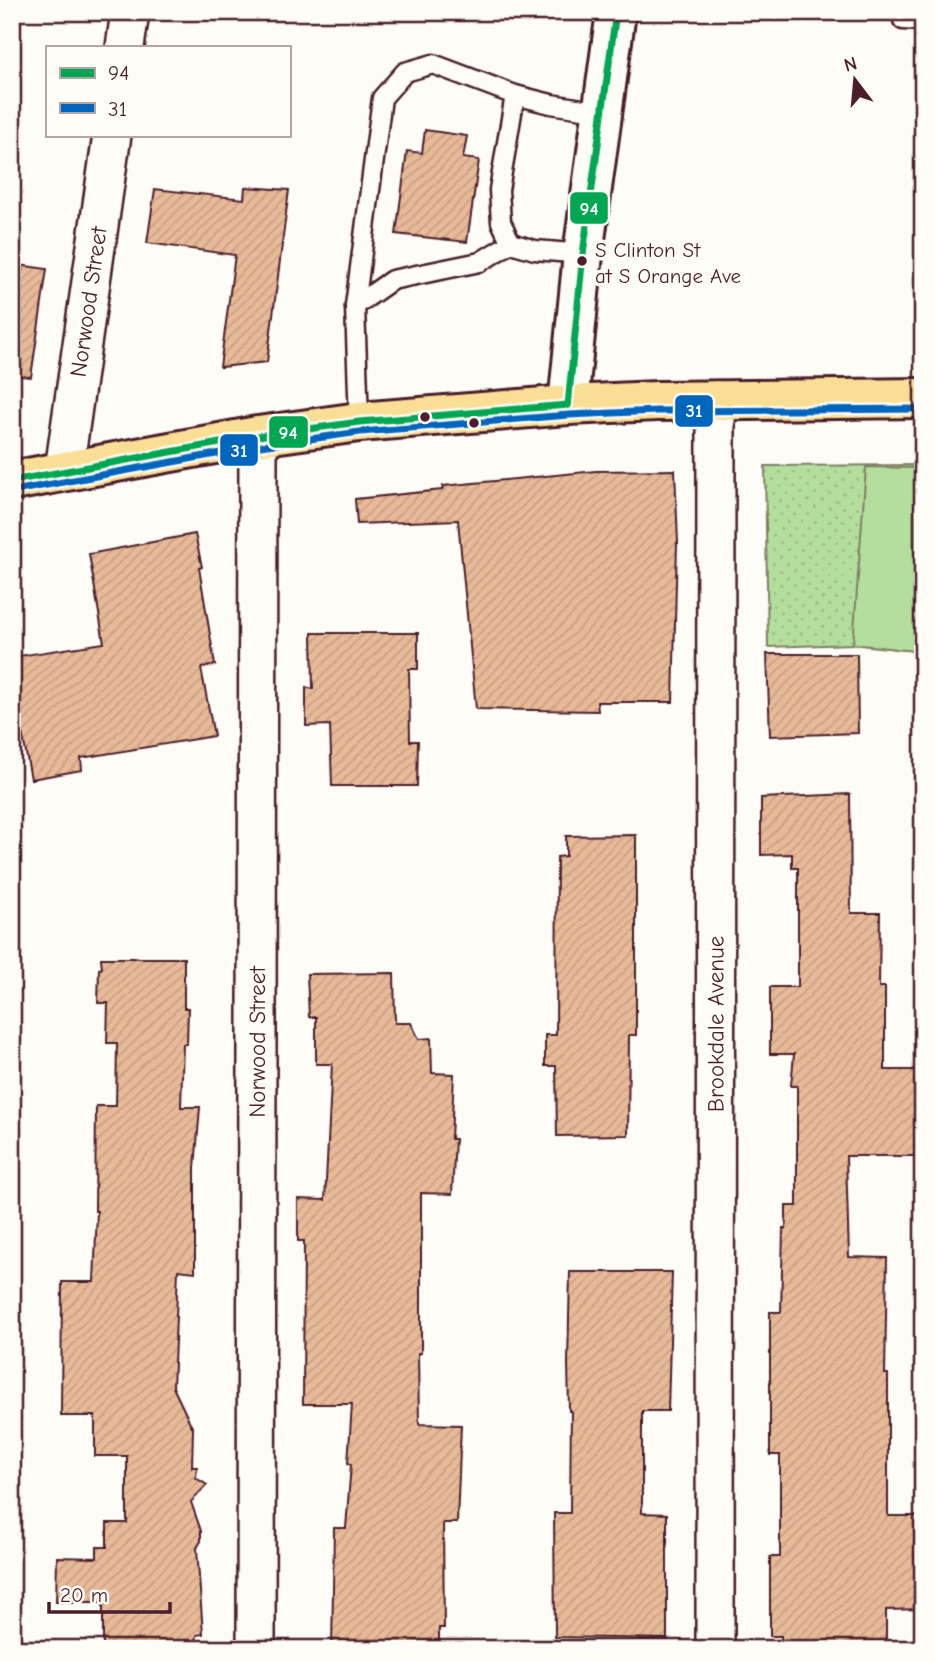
<svg xmlns="http://www.w3.org/2000/svg" width="935" height="1661" font-family="'Comic Neue',sans-serif">
<defs>
<pattern id="grass-dots" width="8" height="8" patternUnits="userSpaceOnUse" patternTransform="scale(1.75)"><rect width="8" height="8" fill="#b4de9b"/><path d="M2 2h.1M6 6h.1" fill="none" stroke="#9cbe86" stroke-width="1.8" stroke-linecap="round"/></pattern>
<pattern id="building-hatch" width="6" height="6" patternUnits="userSpaceOnUse" patternTransform="scale(1.75)"><rect width="6" height="6" fill="#e8ba98"/><path d="M-1 1l2-2M0 6l6-6M5 7l2-2" fill="none" stroke="#c89f83"/></pattern>
</defs>
<rect width="100%" height="100%" fill="#fdfcf7"/>
<filter id="ink" filterUnits="userSpaceOnUse"><feTurbulence type="fractalNoise" baseFrequency=".0143" numOctaves="2"/><feDisplacementMap in="SourceGraphic" scale="14" xChannelSelector="R" yChannelSelector="G"/><feConvolveMatrix kernelMatrix="1 2 1 2 8 2 1 2 1" color-interpolation-filters="sRGB"/></filter>
<g filter="url(#ink)">
<path fill="url(#grass-dots)" stroke="#7f7e63" stroke-width="2" d="M 923,465 L 923,652 L 853,644 L 768,647 L 765,466 Z"/>
<path fill="#b4de9b" stroke="#7f7e63" stroke-width="2" d="M 866,467 L 923,468 L 923,652 L 853,644 Z"/>
<g fill="url(#building-hatch)" stroke="#4a1f2b" stroke-width="2">
<path d="M 425,130 L 467,136 L 463,158 L 479,160 L 467,242 L 396,234 L 407,151 L 422,153 Z"/>
<path d="M 245,187 L 289,190 L 267,362 L 220,367 L 235,255 L 147,243 L 155,189 L 244,199 Z"/>
<path d="M 12,264 L 47,269 L 31,377 L 12,375 Z"/>
<path d="M 675,470 L 678,543 L 677,543 L 673,702 L 597,702 L 598,711 L 476,709 L 458,520 L 357,524 L 355,499 L 442,490 L 443,486 L 596,471 Z"/>
<path d="M 195,534 L 202,567 L 199,568 L 215,665 L 201,668 L 214,736 L 81,758 L 82,770 L 31,779 L 12,680 L 12,657 L 104,643 L 89,554 Z"/>
<path d="M 312,633 L 418,633 L 418,669 L 409,669 L 410,741 L 418,741 L 417,786 L 332,786 L 330,725 L 306,726 L 306,687 L 313,689 Z"/>
<path d="M 767,654 L 857,654 L 858,733 L 770,736 Z"/>
<path d="M 850,794 L 851,913 L 880,913 L 879,987 L 885,987 L 885,1070 L 921,1070 L 920,1156 L 846,1156 L 849,1257 L 887,1258 L 885,1374 L 888,1374 L 888,1516 L 923,1516 L 923,1609 L 886,1610 L 886,1649 L 782,1649 L 781,1636 L 770,1636 L 770,1557 L 780,1557 L 780,1455 L 770,1455 L 770,1312 L 781,1312 L 783,1229 L 786,1229 L 786,1206 L 797,1206 L 797,1086 L 791,1086 L 794,1054 L 770,1054 L 770,987 L 798,987 L 798,868 L 792,868 L 792,854 L 761,855 L 761,798 Z"/>
<path d="M 636,835 L 636,1035 L 629,1035 L 628,1135 L 557,1136 L 556,1066 L 545,1066 L 545,1035 L 556,1035 L 557,857 L 566,856 L 566,836 Z"/>
<path d="M 101,958 L 184,958 L 184,1008 L 188,1008 L 187,1044 L 183,1044 L 181,1107 L 200,1107 L 195,1168 L 195,1272 L 178,1270 L 173,1387 L 193,1429 L 192,1467 L 197,1467 L 196,1478 L 207,1485 L 191,1502 L 201,1531 L 201,1541 L 197,1548 L 203,1634 L 197,1635 L 195,1649 L 103,1649 L 103,1602 L 56,1602 L 57,1557 L 97,1558 L 97,1547 L 107,1547 L 107,1523 L 127,1523 L 127,1456 L 95,1456 L 95,1416 L 61,1416 L 62,1282 L 94,1282 L 97,1211 L 95,1211 L 96,1106 L 116,1106 L 117,1043 L 107,1043 L 108,1003 L 98,1003 L 99,969 L 102,968 Z"/>
<path d="M 394,973 L 395,1023 L 411,1023 L 419,1039 L 431,1038 L 432,1073 L 454,1074 L 451,1139 L 455,1139 L 452,1194 L 421,1193 L 421,1353 L 418,1353 L 419,1424 L 461,1425 L 457,1523 L 443,1523 L 444,1628 L 439,1628 L 439,1649 L 332,1649 L 334,1528 L 346,1528 L 351,1464 L 348,1463 L 352,1404 L 303,1404 L 304,1241 L 298,1241 L 298,1199 L 325,1200 L 332,1064 L 316,1064 L 316,1017 L 309,1017 L 307,974 Z"/>
<path d="M 570,1272 L 672,1272 L 668,1411 L 642,1411 L 642,1513 L 667,1514 L 667,1639 L 555,1637 L 554,1513 L 570,1513 L 571,1411 L 569,1411 L 568,1363 Z"/>
</g>
<g fill="none" stroke-linecap="round" stroke-linejoin="round">
<g stroke="#4a1f2b" stroke-width="23">
<g id="lane">
<path d="M 903,20 L 923,21"/>
<path d="M 511,243 L 501,222 L 499,190 L 515,95"/>
<path d="M 355,306 L 392,280 L 480,262 L 511,243 L 535,250 L 583,254"/>
<path d="M 359,422 L 355,306 L 382,98 L 405,72 L 433,64 L 515,95 L 551,104 L 602,112"/>
</g>
</g>
<g stroke="#4a1f2b" stroke-width="42">
<g id="street">
<path d="M 125,47 L 130,12"/>
<path id="s1" d="M 64,470 L 112,135"/>
<path id="s2" d="M 256,1649 L 258,436"/>
<path id="s3" d="M 715,1649 L 716,400"/>
</g>
</g>
<g stroke="#4a1f2b" stroke-width="44">
<path id="secondary" d="M 568,405 L 583,254 L 616,12"/>
</g>
<g stroke="#4a1f2b" stroke-width="44">
<path id="primary" d="M 12,481 L 258,436 L 359,422 L 568,405 L 657,401 L 923,398"/>
</g>
<use href="#lane" stroke="#fdfcf7" stroke-width="18"/>
<use href="#street" stroke="#fdfcf7" stroke-width="37"/>
<use href="#secondary" stroke="#fdfcf7" stroke-width="38"/>
<use href="#primary" stroke="#f9df96" stroke-width="38"/>
<g stroke="#fdfcf7" stroke-width="12">
<g id="bus-1">
<path d="M 568,405 L 583,254 L 616,12"/>
<path d="M 12,481 L 258,436 L 359,422 L 568,405"/>
</g>
</g>
<g stroke="#fdfcf7" stroke-width="12">
<path id="bus-2" d="M 14,491 L 260,446 L 360,432 L 569,415 L 657,411 L 923,409"/>
</g>
<use href="#bus-1" stroke="#00a651" stroke-width="7"/>
<use href="#bus-2" stroke="#0065bd" stroke-width="7"/>
</g>
</g>
<g fill="#4a1f2b" stroke="#fdfcf7" stroke-width="2.5">
<circle cx="582" cy="261" r="6"/>
<circle cx="425" cy="417" r="6"/>
<circle cx="474" cy="423" r="6"/>
</g>
<g text-anchor="middle" stroke-width="7" stroke-linejoin="round" paint-order="stroke">
<g font-size="21" fill="#4a1f2b" stroke="#fdfcf7" text-anchor="start">
<text x="595" y="257">S Clinton St<tspan x="595" dy="26">at S Orange Ave</tspan></text>
</g>
<g font-size="23" fill="#4a1f2b" stroke="#fdfcf7">
<text dy="8" stroke="none"><textPath href="#s1" startOffset="170">Norwood Street</textPath></text>
<text dy="8" stroke="none"><textPath href="#s3" startOffset="625">Brookdale Avenue</textPath></text>
<text dy="8" stroke="none"><textPath href="#s2" startOffset="607">Norwood Street</textPath></text>
</g>
</g>
<g stroke="#fdfcf7" stroke-width="2.5">
<rect x="569" y="191" width="40" height="34" rx="7" fill="#00a651"/>
<rect x="674" y="394" width="40" height="34" rx="7" fill="#0065bd"/>
<rect x="268" y="415" width="41" height="34" rx="7" fill="#00a651"/>
<rect x="219" y="433" width="40" height="34" rx="7" fill="#0065bd"/>
</g>
<g font-size="19" text-anchor="middle" font-weight="bold" fill="#fff">
<text x="589" y="215">94</text>
<text x="694" y="417">31</text>
<text x="288" y="439">94</text>
<text x="239" y="457">31</text>
</g>
<rect width="935" height="1661" fill="none" stroke="#fdfcf7" stroke-width="42"/>
<rect x="21" y="21" width="893" height="1619" fill="none" stroke="#4a1f2b" stroke-width="2.5" filter="url(#ink)"/>
<rect x="46" y="46" width="245" height="91" fill="#fdfcf7" stroke="#b5a4a5" stroke-width="2"/>
<rect x="60" y="68" width="35" height="10" fill="#00a651" stroke="#b5a4a5" stroke-width="2"/>
<text x="108" y="80" font-size="21" fill="#4a1f2b">94</text>
<rect x="60" y="103" width="35" height="10" fill="#0065bd" stroke="#b5a4a5" stroke-width="2"/>
<text x="108" y="116" font-size="21" fill="#4a1f2b">31</text>
<g transform="translate(855 80) rotate(344)" stroke="#fdfcf7" stroke-width="5" paint-order="stroke">
<path d="M0-5L12 26L0 18L-12 26Z" fill="#4a1f2b"/>
<text y="-10" font-size="19" font-weight="bold" text-anchor="middle" fill="#4a1f2b">N</text>
</g>
<path d="M49 1602v10h121v-10" fill="none" stroke="#4a1f2b" stroke-width="3.5"/>
<text x="60" y="1602" font-size="21" fill="#4a1f2b" stroke="#fdfcf7" stroke-width="5" paint-order="stroke">20 m</text>
</svg>
